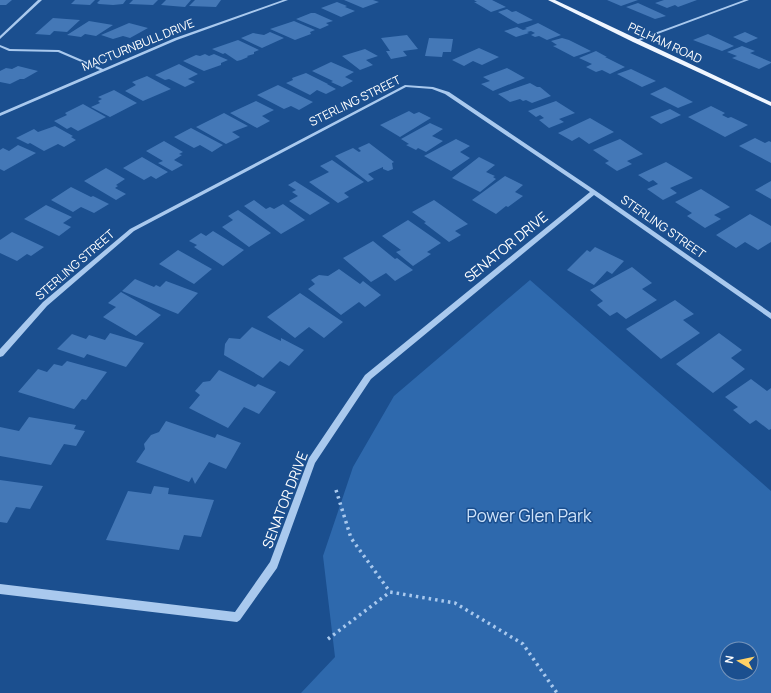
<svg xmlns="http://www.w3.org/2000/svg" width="771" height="693" font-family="Manrope,sans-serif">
<rect width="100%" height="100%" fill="#1b4f8f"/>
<path fill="#2e69ad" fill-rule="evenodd" d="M 530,280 L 771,491 L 771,693 L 301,693 L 335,657 L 323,556 L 353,467 L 394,396 ZM 727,649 L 751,649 L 751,673 L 727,673 Z"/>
<g fill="#4478b7">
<path d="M 0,0 L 12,0 L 6,5 L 0,5 Z"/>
<path d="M 75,0 L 95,0 L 90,5 L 71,4 Z"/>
<path d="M 100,0 L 126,0 L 123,4 L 113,5 L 99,4 L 97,3 Z"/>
<path d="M 133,0 L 158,0 L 153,5 L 129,4 Z"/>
<path d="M 166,0 L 191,0 L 185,7 L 161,5 Z"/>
<path d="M 195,0 L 221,0 L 216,7 L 189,6 Z"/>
<path d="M 344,0 L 373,0 L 379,2 L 363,8 Z"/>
<path d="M 474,0 L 492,0 L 506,7 L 491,12 L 474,2 L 477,2 Z"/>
<path d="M 607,0 L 638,0 L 621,6 Z"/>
<path d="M 664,0 L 697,0 L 678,7 L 675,5 L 667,8 L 655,3 Z"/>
<path d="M 337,2 L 347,6 L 345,7 L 355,11 L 341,17 L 321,8 Z"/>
<path d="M 638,3 L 660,13 L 666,16 L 655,19 L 626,7 Z"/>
<path d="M 507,9 L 512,12 L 516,11 L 533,20 L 518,24 L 498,12 Z"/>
<path d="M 311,13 L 315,13 L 333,21 L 326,23 L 329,25 L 320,29 L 296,19 Z"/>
<path d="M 53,18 L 80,20 L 67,32 L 54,31 L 50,35 L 35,34 Z"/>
<path d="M 89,21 L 113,25 L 96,36 L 85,34 L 81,37 L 67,35 Z"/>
<path d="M 294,21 L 315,30 L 310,32 L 311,34 L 295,40 L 270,29 Z"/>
<path d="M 129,23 L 148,28 L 130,38 L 123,36 L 113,39 L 101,35 Z"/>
<path d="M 538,23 L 561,35 L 547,40 L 539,36 L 535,37 L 531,35 L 535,33 L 531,31 L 527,32 L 529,33 L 516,37 L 504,31 L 517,27 L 523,30 L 527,29 L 525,28 Z"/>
<path d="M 270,32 L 284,38 L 262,48 L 241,38 L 253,33 L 264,35 Z"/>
<path d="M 745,32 L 758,38 L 746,43 L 733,37 Z"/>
<path d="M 708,34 L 734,46 L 722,51 L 693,40 Z"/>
<path d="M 407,35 L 418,49 L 403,51 L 407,56 L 391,59 L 386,51 L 390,51 L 381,38 Z"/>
<path d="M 429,38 L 453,39 L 451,52 L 443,52 L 442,57 L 425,56 Z"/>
<path d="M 562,38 L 569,40 L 591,51 L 574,57 L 553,46 L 557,45 L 551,41 Z"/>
<path d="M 238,40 L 259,50 L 254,52 L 254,54 L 247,56 L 248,57 L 241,60 L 237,61 L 225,53 L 223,54 L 212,49 Z"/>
<path d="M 742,46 L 755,51 L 750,53 L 771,62 L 771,63 L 759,69 L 732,58 L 737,56 L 727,52 Z"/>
<path d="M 479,48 L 499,57 L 482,65 L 473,61 L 464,66 L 452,60 Z"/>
<path d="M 365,49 L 378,56 L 366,60 L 373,65 L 360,70 L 342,56 Z"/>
<path d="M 596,51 L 607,57 L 605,57 L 625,67 L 610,74 L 602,70 L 596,72 L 586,67 L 592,64 L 579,58 Z"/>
<path d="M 205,54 L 209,56 L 214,54 L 228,60 L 221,63 L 221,65 L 204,71 L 183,61 L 196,55 L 200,56 Z"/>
<path d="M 331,62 L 354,72 L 345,77 L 353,81 L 342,87 L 331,82 L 333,81 L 312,71 Z"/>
<path d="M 179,64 L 198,74 L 188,79 L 195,82 L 185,87 L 169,79 L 165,80 L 155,75 Z"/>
<path d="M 18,66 L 38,71 L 24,79 L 20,79 L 10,84 L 0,82 L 0,71 L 6,68 L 12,69 Z"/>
<path d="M 507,68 L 525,78 L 493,91 L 481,84 L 490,81 L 483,77 Z"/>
<path d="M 631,69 L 656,81 L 642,87 L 617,74 Z"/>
<path d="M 306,73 L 328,84 L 327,84 L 336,89 L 326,94 L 317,90 L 310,95 L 286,83 L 293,80 L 292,78 Z"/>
<path d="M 147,76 L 171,89 L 143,101 L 125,91 L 136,85 L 132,82 Z"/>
<path d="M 530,83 L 537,87 L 540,87 L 551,96 L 532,103 L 526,100 L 523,101 L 520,99 L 510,102 L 498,94 Z"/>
<path d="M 278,85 L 313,102 L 299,110 L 291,106 L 284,109 L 257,95 Z"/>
<path d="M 665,87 L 693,102 L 678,108 L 650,94 Z"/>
<path d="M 114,90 L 137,103 L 110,117 L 91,107 L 100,103 L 98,101 L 102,99 L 98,97 Z"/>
<path d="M 256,101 L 274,110 L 262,116 L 270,121 L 257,128 L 230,113 Z"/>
<path d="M 556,101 L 575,113 L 559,119 L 564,122 L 549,128 L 539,120 L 544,118 L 540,115 L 536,117 L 528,111 Z"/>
<path d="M 83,104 L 106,117 L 78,131 L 71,127 L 67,129 L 54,121 L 67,115 L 65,113 Z"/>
<path d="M 711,106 L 725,113 L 722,115 L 728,118 L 731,117 L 748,125 L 725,137 L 688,117 Z"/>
<path d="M 670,109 L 681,115 L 661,124 L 650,117 Z"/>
<path d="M 409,111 L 414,114 L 419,112 L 431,118 L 400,137 L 380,125 Z"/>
<path d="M 224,113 L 248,126 L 232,132 L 240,137 L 226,144 L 196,127 Z"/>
<path d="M 590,118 L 614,132 L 589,144 L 579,137 L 572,141 L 558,133 Z"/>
<path d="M 430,123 L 443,129 L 432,136 L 443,141 L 426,152 L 418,148 L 416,150 L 406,145 L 409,144 L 401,139 Z"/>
<path d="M 55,126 L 73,136 L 71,137 L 76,140 L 64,147 L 58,144 L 44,151 L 30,143 L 28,144 L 16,138 L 34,129 L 38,132 Z"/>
<path d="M 191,128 L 223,145 L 212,152 L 200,145 L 194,148 L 174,137 Z"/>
<path d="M 755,138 L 765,143 L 769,141 L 771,142 L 771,163 L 739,146 Z"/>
<path d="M 456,139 L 470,146 L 460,152 L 470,158 L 451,171 L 424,156 Z"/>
<path d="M 620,139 L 643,154 L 627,161 L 632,164 L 617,171 L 605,163 L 609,161 L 593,150 Z"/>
<path d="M 164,141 L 183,152 L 179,154 L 182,155 L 174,160 L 183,165 L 172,171 L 158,163 L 163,161 L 146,151 Z"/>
<path d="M 369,143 L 394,162 L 392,163 L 393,169 L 388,171 L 383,169 L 383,167 L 368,174 L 374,179 L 368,182 L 335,156 L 353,148 L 359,152 L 361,151 L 358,148 Z"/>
<path d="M 18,145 L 36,153 L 4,171 L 0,169 L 0,150 L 3,148 L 9,151 Z"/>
<path d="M 142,157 L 168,172 L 156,179 L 151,176 L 144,180 L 123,168 Z"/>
<path d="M 479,157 L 495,165 L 486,172 L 495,176 L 493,177 L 496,179 L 480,192 L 452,178 Z"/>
<path d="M 332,160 L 364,182 L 344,193 L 349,197 L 338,203 L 309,182 L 329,172 L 320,166 Z"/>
<path d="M 666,162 L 693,178 L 670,188 L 677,193 L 663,200 L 647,189 L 658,184 L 653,180 L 649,182 L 638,175 Z"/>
<path d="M 106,168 L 125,179 L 116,185 L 118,186 L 115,188 L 126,194 L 116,200 L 84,181 Z"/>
<path d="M 505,176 L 523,185 L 515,192 L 523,196 L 508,207 L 506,206 L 496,214 L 472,200 Z"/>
<path d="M 295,181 L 330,203 L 310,215 L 289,201 L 298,196 L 292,192 L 296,190 L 288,185 Z"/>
<path d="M 771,181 L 771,199 L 755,190 Z"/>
<path d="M 71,187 L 91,197 L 93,196 L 109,204 L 94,213 L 81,207 L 73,212 L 51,200 Z"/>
<path d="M 701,189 L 730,207 L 714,215 L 721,219 L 705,228 L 687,216 L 692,213 L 675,202 Z"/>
<path d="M 254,200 L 266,209 L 270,207 L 274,209 L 283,204 L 305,220 L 281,234 L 244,206 Z"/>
<path d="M 434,200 L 468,224 L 455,231 L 461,235 L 449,242 L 424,223 L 426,222 L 412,212 Z"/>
<path d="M 46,205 L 72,217 L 63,223 L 71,227 L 59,236 L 24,219 Z"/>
<path d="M 238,210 L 271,233 L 249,247 L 222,227 L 233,220 L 228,216 Z"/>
<path d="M 750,214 L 771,226 L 771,242 L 758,250 L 745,242 L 736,248 L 716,235 Z"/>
<path d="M 408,220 L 441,243 L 427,252 L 431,254 L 413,266 L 396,252 L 401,250 L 382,236 Z"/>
<path d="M 213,231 L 244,250 L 223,266 L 194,247 L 197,245 L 189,241 L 201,233 L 206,236 Z"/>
<path d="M 12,232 L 44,247 L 31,256 L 27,254 L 17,261 L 0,253 L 0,240 Z"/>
<path d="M 373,241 L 395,259 L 397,258 L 413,270 L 395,281 L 386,273 L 371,282 L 343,258 Z"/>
<path d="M 595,247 L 624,261 L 612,274 L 607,271 L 594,285 L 567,270 L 587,250 L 590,252 Z"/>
<path d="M 178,250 L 212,269 L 194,284 L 159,264 Z"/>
<path d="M 632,267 L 652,283 L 642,289 L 657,300 L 626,319 L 617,312 L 610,316 L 597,305 L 603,301 L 590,290 Z"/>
<path d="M 339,269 L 360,284 L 363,281 L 381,295 L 365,307 L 359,302 L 341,315 L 308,289 L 315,284 L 311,280 L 319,275 L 328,276 Z"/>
<path d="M 135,279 L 154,287 L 156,285 L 160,287 L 166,281 L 198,293 L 178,314 L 122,291 Z"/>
<path d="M 121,292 L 161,315 L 136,336 L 103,317 L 116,307 L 108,303 Z"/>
<path d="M 300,293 L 343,322 L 324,338 L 309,327 L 295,338 L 267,317 Z"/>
<path d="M 675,300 L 694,314 L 683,320 L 700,333 L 661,359 L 626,329 Z"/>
<path d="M 252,327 L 281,341 L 281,338 L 304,350 L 289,366 L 280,361 L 263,378 L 224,355 L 225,344 L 229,338 L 240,339 Z"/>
<path d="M 110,333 L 144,343 L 126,367 L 87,354 L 84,358 L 57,349 L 72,334 L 86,339 L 89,335 L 105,340 Z"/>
<path d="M 719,333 L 742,350 L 731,358 L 745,369 L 713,393 L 676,364 Z"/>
<path d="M 67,361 L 107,372 L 86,400 L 82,399 L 74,409 L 18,392 L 38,369 L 47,372 L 54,364 L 62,366 Z"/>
<path d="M 219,370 L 255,387 L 258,384 L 276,392 L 259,414 L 244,407 L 228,428 L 189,408 L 200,395 L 195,391 L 203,382 L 210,381 Z"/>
<path d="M 751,379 L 767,391 L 771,388 L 771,429 L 769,430 L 756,420 L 750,424 L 733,410 L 738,407 L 725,397 Z"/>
<path d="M 29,417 L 76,425 L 74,429 L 85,431 L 76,446 L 64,444 L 51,465 L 0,456 L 0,427 L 19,431 Z"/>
<path d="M 166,421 L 215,438 L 217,434 L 241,443 L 226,469 L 209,462 L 195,484 L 192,477 L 189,482 L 136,462 L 145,449 L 144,444 L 151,435 L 159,432 Z"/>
<path d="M 0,480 L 43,486 L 30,509 L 16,507 L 7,523 L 0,522 Z"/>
<path d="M 154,486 L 169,488 L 168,494 L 214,500 L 201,537 L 184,535 L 179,550 L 106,540 L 128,491 L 151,494 Z"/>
</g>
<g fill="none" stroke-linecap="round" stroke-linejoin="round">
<g stroke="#a9c9ee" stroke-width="3.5" stroke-dasharray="2.5 4" stroke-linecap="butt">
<path d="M 336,490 L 351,538 L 390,592"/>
<path d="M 328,639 L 390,592 L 455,603 L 523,644 L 557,693"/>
</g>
<g fill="#a9c9ee" fill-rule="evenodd">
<path d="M 38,0 L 42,0 L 0,39 L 0,36 Z"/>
<path d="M 283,0 L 288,0 L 177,40 L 0,116 L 0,113 L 100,70 L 58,52 L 9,51 L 0,47 L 0,45 L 10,49 L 59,50 L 103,69 L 175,38 Z"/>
<path d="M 744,0 L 749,0 L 636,42 L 633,41 Z"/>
<path d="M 405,85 L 433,87 L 449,92 L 596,191 L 771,313 L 771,319 L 594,195 L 371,379 L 315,463 L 277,568 L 240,620 L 237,622 L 0,594 L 0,584 L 235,612 L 270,562 L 309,458 L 365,375 L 590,192 L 445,94 L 432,89 L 406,87 L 134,231 L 47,306 L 3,356 L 0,357 L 0,349 L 43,302 L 130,229 Z"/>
</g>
<path fill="#f0f6ff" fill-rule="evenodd" d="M 548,0 L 555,0 L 771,102 L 771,106 L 633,42 Z"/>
</g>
<g text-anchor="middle" stroke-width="3" stroke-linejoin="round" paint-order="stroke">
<g font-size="12" fill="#fff" stroke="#1b4f8f">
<text transform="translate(665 43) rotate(25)" y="4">PELHAM ROAD</text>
<text transform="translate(138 45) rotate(-22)" y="4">MACTURNBULL DRIVE</text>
<text transform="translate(355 101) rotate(-26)" y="4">STERLING STREET</text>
<text transform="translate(663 227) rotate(35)" y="4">STERLING STREET</text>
<text transform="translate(75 265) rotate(-41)" y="4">STERLING STREET</text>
</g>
<g font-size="14" fill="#fff" stroke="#1b4f8f">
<text transform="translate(506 247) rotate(-39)" y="5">SENATOR DRIVE</text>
<text transform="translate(285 500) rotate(-69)" y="5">SENATOR DRIVE</text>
</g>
<g font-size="17" fill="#cfe3fa" stroke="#1b4f8f">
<text x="529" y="522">Power Glen Park</text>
</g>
</g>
<g transform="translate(739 661) rotate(279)"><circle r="19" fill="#1b4f8f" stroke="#7695bc"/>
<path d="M0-3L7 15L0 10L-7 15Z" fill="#ffd166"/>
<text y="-6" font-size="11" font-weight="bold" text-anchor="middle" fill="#ffffff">N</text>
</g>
</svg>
